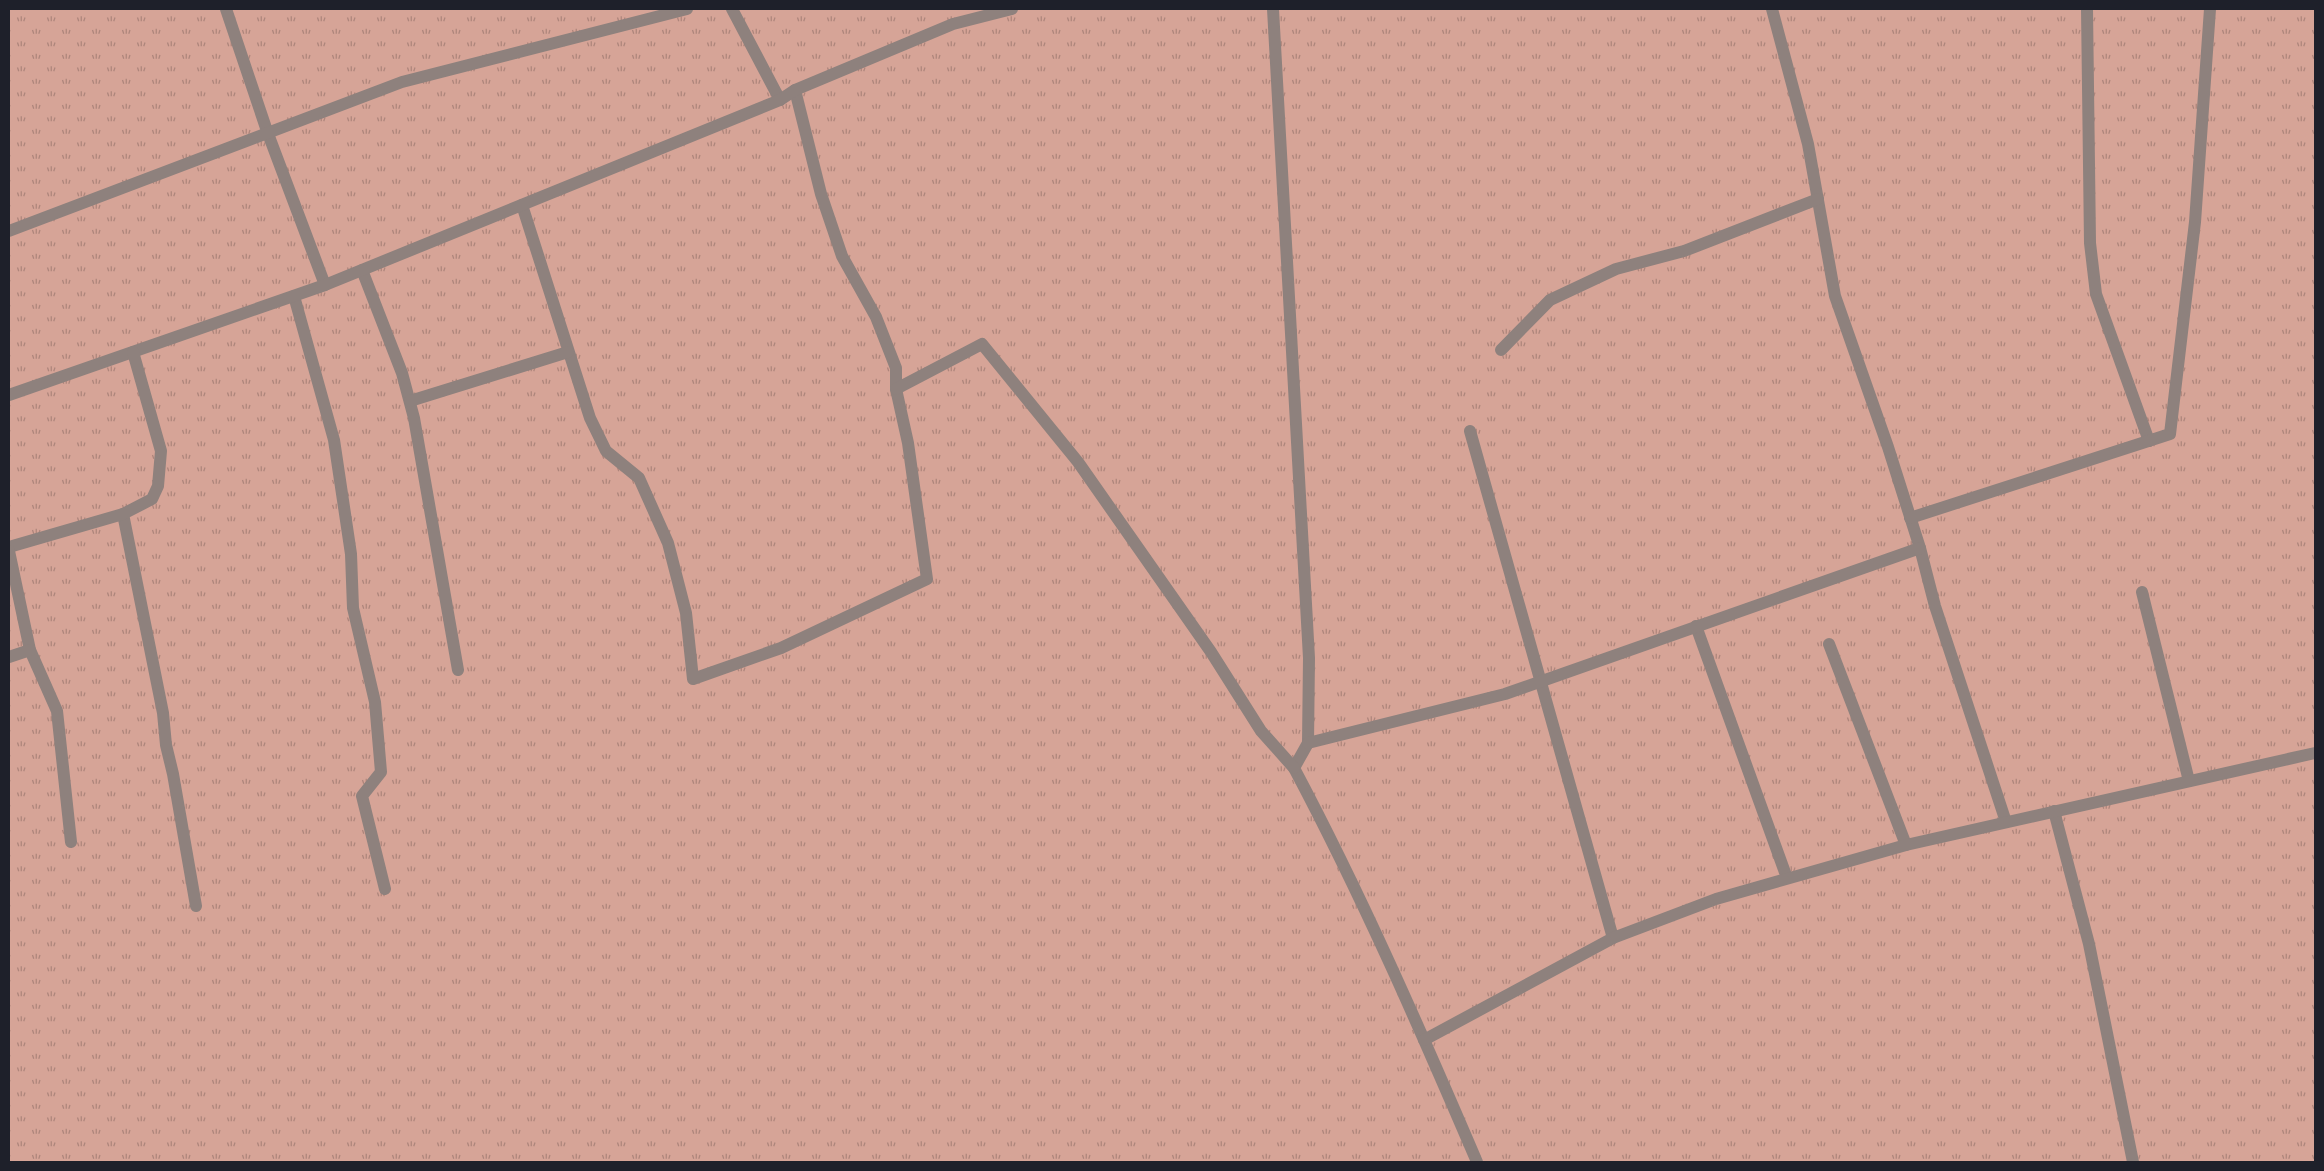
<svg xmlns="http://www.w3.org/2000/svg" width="2324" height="1171" font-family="Inter,sans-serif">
<defs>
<pattern id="grass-tufts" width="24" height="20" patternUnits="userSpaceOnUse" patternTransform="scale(1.25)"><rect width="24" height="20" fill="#d6a497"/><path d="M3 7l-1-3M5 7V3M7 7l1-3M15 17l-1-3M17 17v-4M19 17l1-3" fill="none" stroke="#ad857b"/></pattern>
</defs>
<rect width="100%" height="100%" fill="#d6ddf9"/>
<rect fill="url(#grass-tufts)" x="9" y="9" width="2306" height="1153"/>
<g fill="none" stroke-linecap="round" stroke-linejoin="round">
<g stroke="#8e817d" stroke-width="12">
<path d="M 226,9 L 267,131 L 325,285"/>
<path d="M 732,9 L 780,100"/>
<path d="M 1273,9 L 1309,658 L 1308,743 L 1294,768 C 1362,896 1420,1029 1477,1162"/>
<path d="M 1772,9 L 1808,144 L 1835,296 L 1888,447 L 1920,548 L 1935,606 L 2006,822"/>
<path d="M 2087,9 L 2090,243 L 2096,294 L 2149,441"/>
<path d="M 522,205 L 590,418 L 606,451 L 639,478 L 668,543 L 686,613 L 693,679 L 781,648 L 927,579 L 908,443 L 896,389 L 896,368 L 876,317 L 842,256 L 821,194 L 795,90"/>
<path d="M 9,231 L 402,82 L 687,9"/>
<path d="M 362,270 L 402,373 L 414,418 L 458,670"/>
<path d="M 294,296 L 334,440 L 351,554 L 353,608 L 375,702 L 381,772 L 362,796 L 385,889"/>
<path d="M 1501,350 L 1550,300 L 1616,269 L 1684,251 L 1818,199"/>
<path d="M 896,389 L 982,344 L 1078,462 L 1211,652 L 1261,731 L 1294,768"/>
<path d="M 9,395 L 325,285 L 780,100 L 795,90 L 953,24 L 1012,9"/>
<path d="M 410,401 L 568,352"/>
<path d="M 1470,431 L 1613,938"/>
<path d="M 123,514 L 163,713 L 166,745 L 173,774 L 196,906"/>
<path d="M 1910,518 L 2170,434 L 2195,222 L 2210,9"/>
<path d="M 9,547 L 123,514 L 152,499 L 158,486 L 161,451 L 133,352"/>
<path d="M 9,551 L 30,650 L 57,711 L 71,842"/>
<path d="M 2142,592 L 2189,781"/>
<path d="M 1696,626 L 1787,878"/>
<path d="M 1829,644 L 1906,845"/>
<path d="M 9,657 L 30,650"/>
<path d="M 1308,743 L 1505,694 L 1920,548"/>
<path d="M 2054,811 L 2089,944 L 2133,1162"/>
<path d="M 1424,1040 L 1613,938 L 1716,899 L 1906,845 L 2315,753"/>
</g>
</g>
<rect width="2324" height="1171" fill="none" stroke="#1e202a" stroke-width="20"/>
</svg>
